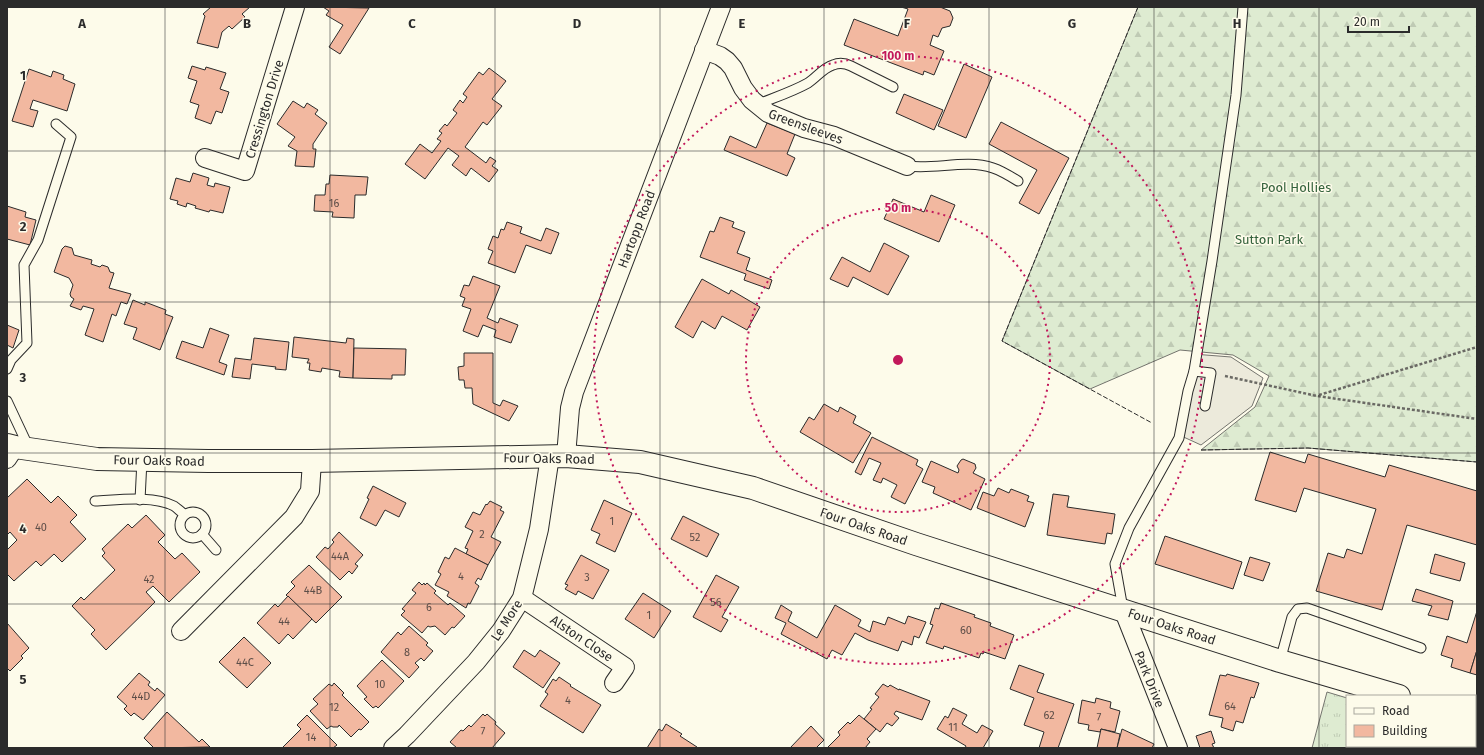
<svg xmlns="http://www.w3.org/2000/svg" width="1484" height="755" font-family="'Fira Sans',sans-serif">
<defs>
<pattern id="grass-tufts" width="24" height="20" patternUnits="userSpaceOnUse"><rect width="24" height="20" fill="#deebd1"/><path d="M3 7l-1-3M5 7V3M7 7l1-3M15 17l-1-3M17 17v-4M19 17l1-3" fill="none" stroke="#bfcab4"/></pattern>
<pattern id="forest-firs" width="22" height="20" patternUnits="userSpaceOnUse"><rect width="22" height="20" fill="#deebd1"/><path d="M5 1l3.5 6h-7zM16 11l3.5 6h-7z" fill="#bfcab4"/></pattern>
</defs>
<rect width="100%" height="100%" fill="#fdfbea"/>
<path fill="url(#grass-tufts)" stroke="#74746e" d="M 1327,692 L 1347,698 L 1347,746 L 1402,746 L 1396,748 L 1312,748 Z"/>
<path fill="url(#forest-firs)" stroke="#74746e" d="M 1138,7 L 1477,7 L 1477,462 L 1308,448 L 1201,450 L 1255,407 L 1269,376 L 1233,355 L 1180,350 L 1090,389 L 1002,341 Z"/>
<path fill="#eceadb" stroke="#74746e" d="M 1193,354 L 1231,357 L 1263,378 L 1252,406 L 1201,445 L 1177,434 Z"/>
<g fill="#f2b8a0" stroke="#2b2b2b">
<path d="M 211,7 L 250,7 L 242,14 L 245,17 L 232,29 L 229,26 L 222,32 L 218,48 L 197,43 L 205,16 L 203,14 Z"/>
<path d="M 323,7 L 369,8 L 340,54 L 329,47 L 343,25 L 326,15 L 329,11 Z"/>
<path d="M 901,7 L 940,7 L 950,11 L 953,18 L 950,26 L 942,28 L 938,37 L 933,35 L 930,45 L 944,51 L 934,75 L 924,71 L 923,75 L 844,45 L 854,19 L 898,36 L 908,9 Z"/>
<path d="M 964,64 L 992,77 L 966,138 L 938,126 Z"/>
<path d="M 192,66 L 205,70 L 206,67 L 226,73 L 220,89 L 229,92 L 222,113 L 216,111 L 211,124 L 195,118 L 199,105 L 190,102 L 197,81 L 188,78 Z"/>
<path d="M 489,68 L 506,81 L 492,99 L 502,106 L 487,125 L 483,122 L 465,147 L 486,163 L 490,157 L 496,161 L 492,166 L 498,170 L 489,182 L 471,168 L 466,176 L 452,165 L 459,156 L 448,148 L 425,179 L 405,164 L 420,144 L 432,153 L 441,141 L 437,139 L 442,133 L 439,131 L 445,124 L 447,126 L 457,113 L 453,110 L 460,100 L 463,103 L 467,97 L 463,94 L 479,72 L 483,75 Z"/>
<path d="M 29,69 L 51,77 L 53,71 L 64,75 L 63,79 L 75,84 L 67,111 L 33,100 L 30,109 L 38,111 L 33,127 L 12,121 Z"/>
<path d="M 904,94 L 943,110 L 934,130 L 896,113 Z"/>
<path d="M 293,101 L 304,108 L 307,103 L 318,110 L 315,114 L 327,123 L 313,144 L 313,149 L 316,149 L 314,167 L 295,166 L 297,151 L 288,146 L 295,137 L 277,124 Z"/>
<path d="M 1001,122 L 1069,158 L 1039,214 L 1019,203 L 1037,170 L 989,144 Z"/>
<path d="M 767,123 L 795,134 L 787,154 L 795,158 L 787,176 L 724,150 L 730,136 L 756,148 Z"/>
<path d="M 193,173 L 209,178 L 207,185 L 214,187 L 215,183 L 230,187 L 223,213 L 210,210 L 209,212 L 195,208 L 196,206 L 187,203 L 186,207 L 177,204 L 178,201 L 170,199 L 176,178 L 190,182 Z"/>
<path d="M 330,175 L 368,177 L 366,195 L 355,195 L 354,218 L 332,217 L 333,212 L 314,211 L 315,195 L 325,195 L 326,184 L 329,184 Z"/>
<path d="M 931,195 L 955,205 L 939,242 L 884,219 L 893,199 L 924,212 Z"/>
<path d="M 7,206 L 26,212 L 25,217 L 36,220 L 30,245 L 7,239 Z"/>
<path d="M 720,217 L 734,222 L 732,227 L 745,232 L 737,253 L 750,258 L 746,270 L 772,280 L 769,289 L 744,280 L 746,274 L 700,257 L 710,231 L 714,232 Z"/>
<path d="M 507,222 L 522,227 L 520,233 L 541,241 L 546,228 L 559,233 L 551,254 L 526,245 L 515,273 L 488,263 L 493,251 L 488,249 L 493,236 L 498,238 L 501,229 L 504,230 Z"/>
<path d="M 884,243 L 909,256 L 888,295 L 853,277 L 848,287 L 830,279 L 842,257 L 870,272 Z"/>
<path d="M 65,246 L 72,248 L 74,255 L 92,260 L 91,264 L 100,267 L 102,265 L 108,267 L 110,272 L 114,273 L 109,288 L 131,294 L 127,304 L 121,302 L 116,316 L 112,314 L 103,342 L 85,335 L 94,309 L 83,306 L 81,310 L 70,306 L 74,299 L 71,297 L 70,294 L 73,285 L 69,278 L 54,272 L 62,249 Z"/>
<path d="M 473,276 L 500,286 L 487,318 L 498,323 L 500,318 L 518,325 L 511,343 L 494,337 L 496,330 L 483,325 L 478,337 L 463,331 L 471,309 L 462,306 L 465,298 L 460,296 L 464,285 L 469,286 Z"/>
<path d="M 702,279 L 729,294 L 731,290 L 760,307 L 747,330 L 722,316 L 715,329 L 702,321 L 693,338 L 675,327 Z"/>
<path d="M 133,300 L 145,305 L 145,302 L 166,310 L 165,314 L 173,317 L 160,350 L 133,339 L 137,328 L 124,324 Z"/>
<path d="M 7,325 L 19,330 L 13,348 L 7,345 Z"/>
<path d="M 210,328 L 229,335 L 219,362 L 227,365 L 224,375 L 176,358 L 182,341 L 203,348 Z"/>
<path d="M 294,337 L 346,343 L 347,338 L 354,339 L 353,378 L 339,377 L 340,371 L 322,368 L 321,372 L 309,370 L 310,363 L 307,363 L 309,359 L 292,357 Z"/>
<path d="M 254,338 L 289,342 L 286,370 L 275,369 L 276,367 L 252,364 L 250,379 L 232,377 L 235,358 L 251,360 Z"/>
<path d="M 354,348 L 406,349 L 405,375 L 392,375 L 392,379 L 353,378 Z"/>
<path d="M 464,353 L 493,353 L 493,403 L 500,406 L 503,400 L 518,406 L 509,421 L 473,404 L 472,388 L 465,388 L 464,380 L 459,380 L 458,367 L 464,366 Z"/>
<path d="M 824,404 L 838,412 L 840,407 L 856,416 L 853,423 L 871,433 L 853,463 L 800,432 L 809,417 L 814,420 Z"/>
<path d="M 872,437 L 918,460 L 916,465 L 923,469 L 905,504 L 891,497 L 897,485 L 883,478 L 881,483 L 873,480 L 881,463 L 869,458 L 861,475 L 855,472 Z"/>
<path d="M 1270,452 L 1305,463 L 1308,454 L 1385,477 L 1389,465 L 1477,491 L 1477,545 L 1407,525 L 1382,610 L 1316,591 L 1328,553 L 1344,558 L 1347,549 L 1362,554 L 1376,509 L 1304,488 L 1296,512 L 1255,500 Z"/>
<path d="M 963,459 L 975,464 L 976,468 L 973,473 L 985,479 L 971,510 L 933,493 L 935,487 L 922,482 L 931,461 L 958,473 L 959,470 L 957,466 L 961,460 Z"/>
<path d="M 27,479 L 51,503 L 58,496 L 77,515 L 70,522 L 86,539 L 62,562 L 54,554 L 41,566 L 36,561 L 14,581 L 7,574 L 7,550 L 17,540 L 10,532 L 7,535 L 7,498 Z"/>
<path d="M 373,486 L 406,503 L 399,517 L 385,510 L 376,526 L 360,518 L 369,499 L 367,498 Z"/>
<path d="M 998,488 L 1009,493 L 1011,489 L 1029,496 L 1027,501 L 1034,503 L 1025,527 L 977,508 L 983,492 L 994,496 Z"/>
<path d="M 1053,494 L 1069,496 L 1067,507 L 1115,514 L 1112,534 L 1107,533 L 1105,544 L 1047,535 Z"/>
<path d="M 604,500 L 632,513 L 615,552 L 596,543 L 600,534 L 591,530 Z"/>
<path d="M 490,501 L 502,507 L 500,510 L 504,512 L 491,537 L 501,542 L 488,565 L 466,554 L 468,549 L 465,548 L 473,531 L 465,527 L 473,512 L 480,515 L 486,504 L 487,505 Z"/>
<path d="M 146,515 L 165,535 L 158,542 L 175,559 L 182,553 L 200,572 L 169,602 L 153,586 L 146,592 L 155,602 L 106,650 L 91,634 L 95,630 L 72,606 L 81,597 L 84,600 L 115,570 L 102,556 L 105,553 L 102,549 L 128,524 L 132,528 Z"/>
<path d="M 683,516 L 719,534 L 707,557 L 671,539 Z"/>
<path d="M 339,532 L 363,555 L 355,564 L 358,566 L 352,574 L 349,571 L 340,580 L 316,557 L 325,547 L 328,549 L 334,542 L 332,540 Z"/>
<path d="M 1165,536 L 1242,562 L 1233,589 L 1155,564 Z"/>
<path d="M 455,548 L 488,565 L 481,580 L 478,578 L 475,583 L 479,586 L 470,604 L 468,603 L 466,608 L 447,596 L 449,592 L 435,585 L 441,574 L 438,572 L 445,557 L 449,559 Z"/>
<path d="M 1435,554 L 1465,563 L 1460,581 L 1430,573 Z"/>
<path d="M 581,555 L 609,570 L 593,599 L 578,591 L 576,595 L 565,589 L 568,585 L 565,584 Z"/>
<path d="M 1250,557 L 1270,563 L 1263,581 L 1244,575 Z"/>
<path d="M 309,565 L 342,597 L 316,623 L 286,595 L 295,586 L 291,582 Z"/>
<path d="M 716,575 L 739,587 L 722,617 L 728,620 L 721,632 L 693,617 Z"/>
<path d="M 419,582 L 422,585 L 424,583 L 425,585 L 427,583 L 436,591 L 434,593 L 448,605 L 450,603 L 465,616 L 454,628 L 452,627 L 445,635 L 435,626 L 430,627 L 428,626 L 422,633 L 401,615 L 405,611 L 402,609 L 416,593 L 412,590 Z"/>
<path d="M 1416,589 L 1453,601 L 1448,620 L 1428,615 L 1432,606 L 1412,601 Z"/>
<path d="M 643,593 L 671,611 L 654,638 L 625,619 Z"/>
<path d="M 288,596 L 312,619 L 293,639 L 288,634 L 279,644 L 257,623 L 275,604 L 278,607 Z"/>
<path d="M 941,603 L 975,615 L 974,617 L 991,623 L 990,626 L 1014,635 L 1005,659 L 984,652 L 983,654 L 981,653 L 979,658 L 944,646 L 943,649 L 926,643 L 933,625 L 930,624 L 935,608 L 939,609 Z"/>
<path d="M 781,605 L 792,612 L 788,621 L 817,638 L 835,605 L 861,620 L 858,626 L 870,632 L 873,621 L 885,625 L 888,617 L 905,624 L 908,616 L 926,622 L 919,638 L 914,636 L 912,645 L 902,641 L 898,651 L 868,640 L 855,633 L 842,655 L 832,650 L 827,659 L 781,634 L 786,623 L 775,618 Z"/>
<path d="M 1477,611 L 1477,650 L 1470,673 L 1451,667 L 1453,659 L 1441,655 L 1447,636 L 1467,643 Z"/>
<path d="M 7,623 L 29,648 L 21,656 L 23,658 L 10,671 L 7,668 Z"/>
<path d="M 409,626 L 428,643 L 426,645 L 433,651 L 424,661 L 421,658 L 415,663 L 419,667 L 409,678 L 381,652 L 398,632 L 401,635 Z"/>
<path d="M 244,637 L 271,663 L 247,688 L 219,662 Z"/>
<path d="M 524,650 L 535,657 L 540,650 L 560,663 L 543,688 L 513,667 Z"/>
<path d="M 1477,650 L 1477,675 L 1470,673 Z"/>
<path d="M 382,660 L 404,681 L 378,708 L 376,706 L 373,708 L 364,699 L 367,697 L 357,686 Z"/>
<path d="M 1019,665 L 1044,674 L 1037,692 L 1074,704 L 1058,748 L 1039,748 L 1044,732 L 1024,725 L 1034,698 L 1010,689 Z"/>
<path d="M 139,673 L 150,682 L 148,685 L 155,691 L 157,688 L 165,695 L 143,720 L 134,713 L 131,716 L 124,709 L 127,706 L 117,697 Z"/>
<path d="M 1227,674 L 1259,683 L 1254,698 L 1251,697 L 1243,723 L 1236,721 L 1233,731 L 1221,727 L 1223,718 L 1209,715 L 1220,675 L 1226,676 Z"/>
<path d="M 559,677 L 571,685 L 570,686 L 601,705 L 583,733 L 540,706 L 548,694 L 545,692 L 553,679 L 556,681 Z"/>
<path d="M 334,683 L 344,693 L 342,695 L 369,722 L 361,730 L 359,729 L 351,737 L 339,725 L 338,727 L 333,727 L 331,726 L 327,729 L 310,711 L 318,704 L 313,699 L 329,684 L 332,686 Z"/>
<path d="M 883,684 L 888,687 L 890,685 L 899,690 L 899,689 L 930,701 L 922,720 L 896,711 L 894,714 L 899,718 L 892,726 L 887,723 L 880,732 L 864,719 L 872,709 L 870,708 L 879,697 L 875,694 Z"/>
<path d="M 1096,698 L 1111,702 L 1110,708 L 1120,711 L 1115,732 L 1101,729 L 1100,732 L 1088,730 L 1089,725 L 1078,723 L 1082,700 L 1095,703 Z"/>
<path d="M 953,708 L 967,715 L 962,724 L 977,733 L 982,725 L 993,731 L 983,748 L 965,748 L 966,746 L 937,729 L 945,716 L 948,718 Z"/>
<path d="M 167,712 L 199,742 L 202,739 L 210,747 L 154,748 L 144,738 Z"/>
<path d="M 483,714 L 485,716 L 487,714 L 496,722 L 495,724 L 505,733 L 492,748 L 457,748 L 450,742 L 461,730 L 463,731 L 469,725 L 471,727 Z"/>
<path d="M 307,715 L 337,745 L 333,748 L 282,748 L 301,729 L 297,725 Z"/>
<path d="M 859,715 L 876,729 L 867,739 L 870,742 L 865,748 L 827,748 L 840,735 L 838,732 L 848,722 L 850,724 Z"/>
<path d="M 666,724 L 682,734 L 680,736 L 697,747 L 696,748 L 647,748 L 659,729 L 662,731 Z"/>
<path d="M 811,726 L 824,740 L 816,748 L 790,748 Z"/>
<path d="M 1101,729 L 1120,734 L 1117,748 L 1097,748 Z"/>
<path d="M 1122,729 L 1154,744 L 1152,748 L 1117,748 Z"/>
<path d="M 1211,731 L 1215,743 L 1212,744 L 1214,748 L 1200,748 L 1196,736 Z"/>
</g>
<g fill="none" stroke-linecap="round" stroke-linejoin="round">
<g stroke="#2b2b2b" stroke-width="11">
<g id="service">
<path d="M 756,105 C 773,98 792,92 808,83 C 817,77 823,68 833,65 C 840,62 845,63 851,66 L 893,87"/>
<path d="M 907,166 C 935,170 966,159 993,168 C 1002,171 1010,176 1018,181"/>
<path d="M 7,369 L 11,360 L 27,343 L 24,265 L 38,240 L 71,137 L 56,124"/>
<path d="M 1194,371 L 1211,373 L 1205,406"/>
<path d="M 7,401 L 29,448"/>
<path d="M 140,500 L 142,460"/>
<path d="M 95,501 C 118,500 153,495 174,506 C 177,508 181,512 184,514"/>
<circle cx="193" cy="525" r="13"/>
<path d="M 202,534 L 216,550"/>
<path d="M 1123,609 L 1115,564 L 1129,528 L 1179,438 L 1188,391 L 1194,371 L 1212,261 L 1236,95 L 1243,7"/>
<path d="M 1280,661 L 1292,617 L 1298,609 L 1307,608 L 1421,648"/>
</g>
</g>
<g stroke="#2b2b2b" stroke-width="20">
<g id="minor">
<path d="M 704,50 L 720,56 L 727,61 L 733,68 L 743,88 L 752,100 L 768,113 L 804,128 L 834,136 L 907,166"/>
<path d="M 205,158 L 245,171 L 295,7"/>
<path d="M 566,456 L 570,408 L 574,392 L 721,7"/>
<path d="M 7,459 L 15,447"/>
<path d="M 522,598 L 625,667 L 614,683"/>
<path d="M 1123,609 L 1178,748"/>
<path d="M 181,631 L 294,517 L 310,491 L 312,461"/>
<path d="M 393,748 L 407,735 L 476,662 L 501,631 L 522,598 L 539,529 L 550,456"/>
</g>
</g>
<g stroke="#2b2b2b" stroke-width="24">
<g id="secondary">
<path d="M 1475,737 L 1477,737"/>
<path d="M 1435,748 L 1443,746"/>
</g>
</g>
<g stroke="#2b2b2b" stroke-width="24">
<g id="primary">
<path d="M 7,445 L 15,447 L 97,459 L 208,461 L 312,461 L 566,456 L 640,462 L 753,488 L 916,544 L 1280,661 L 1399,696"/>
<path d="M 1475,717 L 1477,718"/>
</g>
</g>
<g stroke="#6a6964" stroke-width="2.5" stroke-dasharray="3 2" stroke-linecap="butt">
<path d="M 1225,376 L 1317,396 L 1477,419"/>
<path d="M 1319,395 L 1477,347"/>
</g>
<use href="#service" stroke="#fdfbea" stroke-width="9"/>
<use href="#minor" stroke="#fdfbea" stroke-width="18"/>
<use href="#secondary" stroke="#fdfbea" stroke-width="22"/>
<use href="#primary" stroke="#fdfbea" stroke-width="22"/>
<g stroke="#2b2b2b" stroke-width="1" stroke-dasharray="5 2" stroke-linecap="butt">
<path d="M 1138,7 L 1002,341 L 1152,423"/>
<path d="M 1201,450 L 1308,448 L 1477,462"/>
</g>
</g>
<path fill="none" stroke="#2b2b2b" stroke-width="1" stroke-opacity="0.55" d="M 165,7 L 165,748M 330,7 L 330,748M 495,7 L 495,748M 660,7 L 660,748M 824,7 L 824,748M 989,7 L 989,748M 1154,7 L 1154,748M 1319,7 L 1319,748M 7,151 L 1477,151M 7,302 L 1477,302M 7,453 L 1477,453M 7,604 L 1477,604"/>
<g fill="none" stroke="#c2185b" stroke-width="2" stroke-dasharray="2 4">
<circle cx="898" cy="360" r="152"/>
<circle cx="898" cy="360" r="304"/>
</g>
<g text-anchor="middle" stroke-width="3" stroke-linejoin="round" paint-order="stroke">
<g font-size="11" fill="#5d4e48">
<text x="334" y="207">16</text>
<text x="612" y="525">1</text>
<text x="41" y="531">40</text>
<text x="482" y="538">2</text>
<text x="695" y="541">52</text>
<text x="340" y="560">44A</text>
<text x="461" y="580">4</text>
<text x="587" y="581">3</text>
<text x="149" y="583">42</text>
<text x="313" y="594">44B</text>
<text x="716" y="606">56</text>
<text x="429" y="611">6</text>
<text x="649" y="619">1</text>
<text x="284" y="625">44</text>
<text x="966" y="634">60</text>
<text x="407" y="656">8</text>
<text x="245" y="666">44C</text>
<text x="380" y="688">10</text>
<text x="141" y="700">44D</text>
<text x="568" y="704">4</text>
<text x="1230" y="710">64</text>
<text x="334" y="711">12</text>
<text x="1049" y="719">62</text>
<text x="1099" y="721">7</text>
<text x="953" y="731">11</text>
<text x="483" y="735">7</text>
<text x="311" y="741">14</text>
</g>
<g font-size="13" fill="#2b2b2b" stroke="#fdfbea">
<text transform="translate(264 109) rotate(-73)" y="5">Cressington Drive</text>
<text transform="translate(806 126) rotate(20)" y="5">Greensleeves</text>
<text transform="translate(636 229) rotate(-69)" y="5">Hartopp Road</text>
<text transform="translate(549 458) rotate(1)" y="5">Four Oaks Road</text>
<text transform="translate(159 460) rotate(1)" y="5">Four Oaks Road</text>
<text transform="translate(864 526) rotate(19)" y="5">Four Oaks Road</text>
<text transform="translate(506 620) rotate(-57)" y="5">Le More</text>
<text transform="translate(1172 626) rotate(18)" y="5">Four Oaks Road</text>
<text transform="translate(582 638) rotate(34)" y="5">Alston Close</text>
<text transform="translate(1150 679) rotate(68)" y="5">Park Drive</text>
</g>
<g font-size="13" fill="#34623c" stroke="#fdfbea">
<text x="1296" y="192">Pool Hollies</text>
<text x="1269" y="244">Sutton Park</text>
</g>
</g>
<g font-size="13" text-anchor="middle" font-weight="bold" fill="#2b2b2b" stroke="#fdfbea" stroke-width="3" stroke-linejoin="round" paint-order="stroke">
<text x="82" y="28">A</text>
<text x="247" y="28">B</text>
<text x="412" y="28">C</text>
<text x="577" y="28">D</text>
<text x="742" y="28">E</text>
<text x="907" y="28">F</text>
<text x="1072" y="28">G</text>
<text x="1237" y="28">H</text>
<text x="23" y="80">1</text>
<text x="23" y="231">2</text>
<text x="23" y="382">3</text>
<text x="23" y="533">4</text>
<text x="23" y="684">5</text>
</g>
<circle cx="898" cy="360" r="6" fill="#c2185b" stroke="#fdfbea" stroke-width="2"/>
<g font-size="12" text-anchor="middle" font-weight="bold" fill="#c2185b" stroke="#fdfbea" stroke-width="3" stroke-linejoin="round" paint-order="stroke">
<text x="898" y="60">100 m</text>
<text x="898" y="212">50 m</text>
</g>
<rect width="1484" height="755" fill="none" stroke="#2b2b2b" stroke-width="16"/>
<rect x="1346" y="695" width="130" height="52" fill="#fdfbea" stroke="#a9a89e"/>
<rect x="1354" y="708" width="20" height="6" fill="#fdfbea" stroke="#a9a89e"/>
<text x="1382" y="715" font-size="12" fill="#2b2b2b">Road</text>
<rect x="1354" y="725" width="20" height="12" fill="#f2b8a0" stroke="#a9a89e"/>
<text x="1382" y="735" font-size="12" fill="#2b2b2b">Building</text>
<path d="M1348 26v6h61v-6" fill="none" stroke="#2b2b2b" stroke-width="2"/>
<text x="1354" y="26" font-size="12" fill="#2b2b2b" stroke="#fdfbea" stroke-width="3" paint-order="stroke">20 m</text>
</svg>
